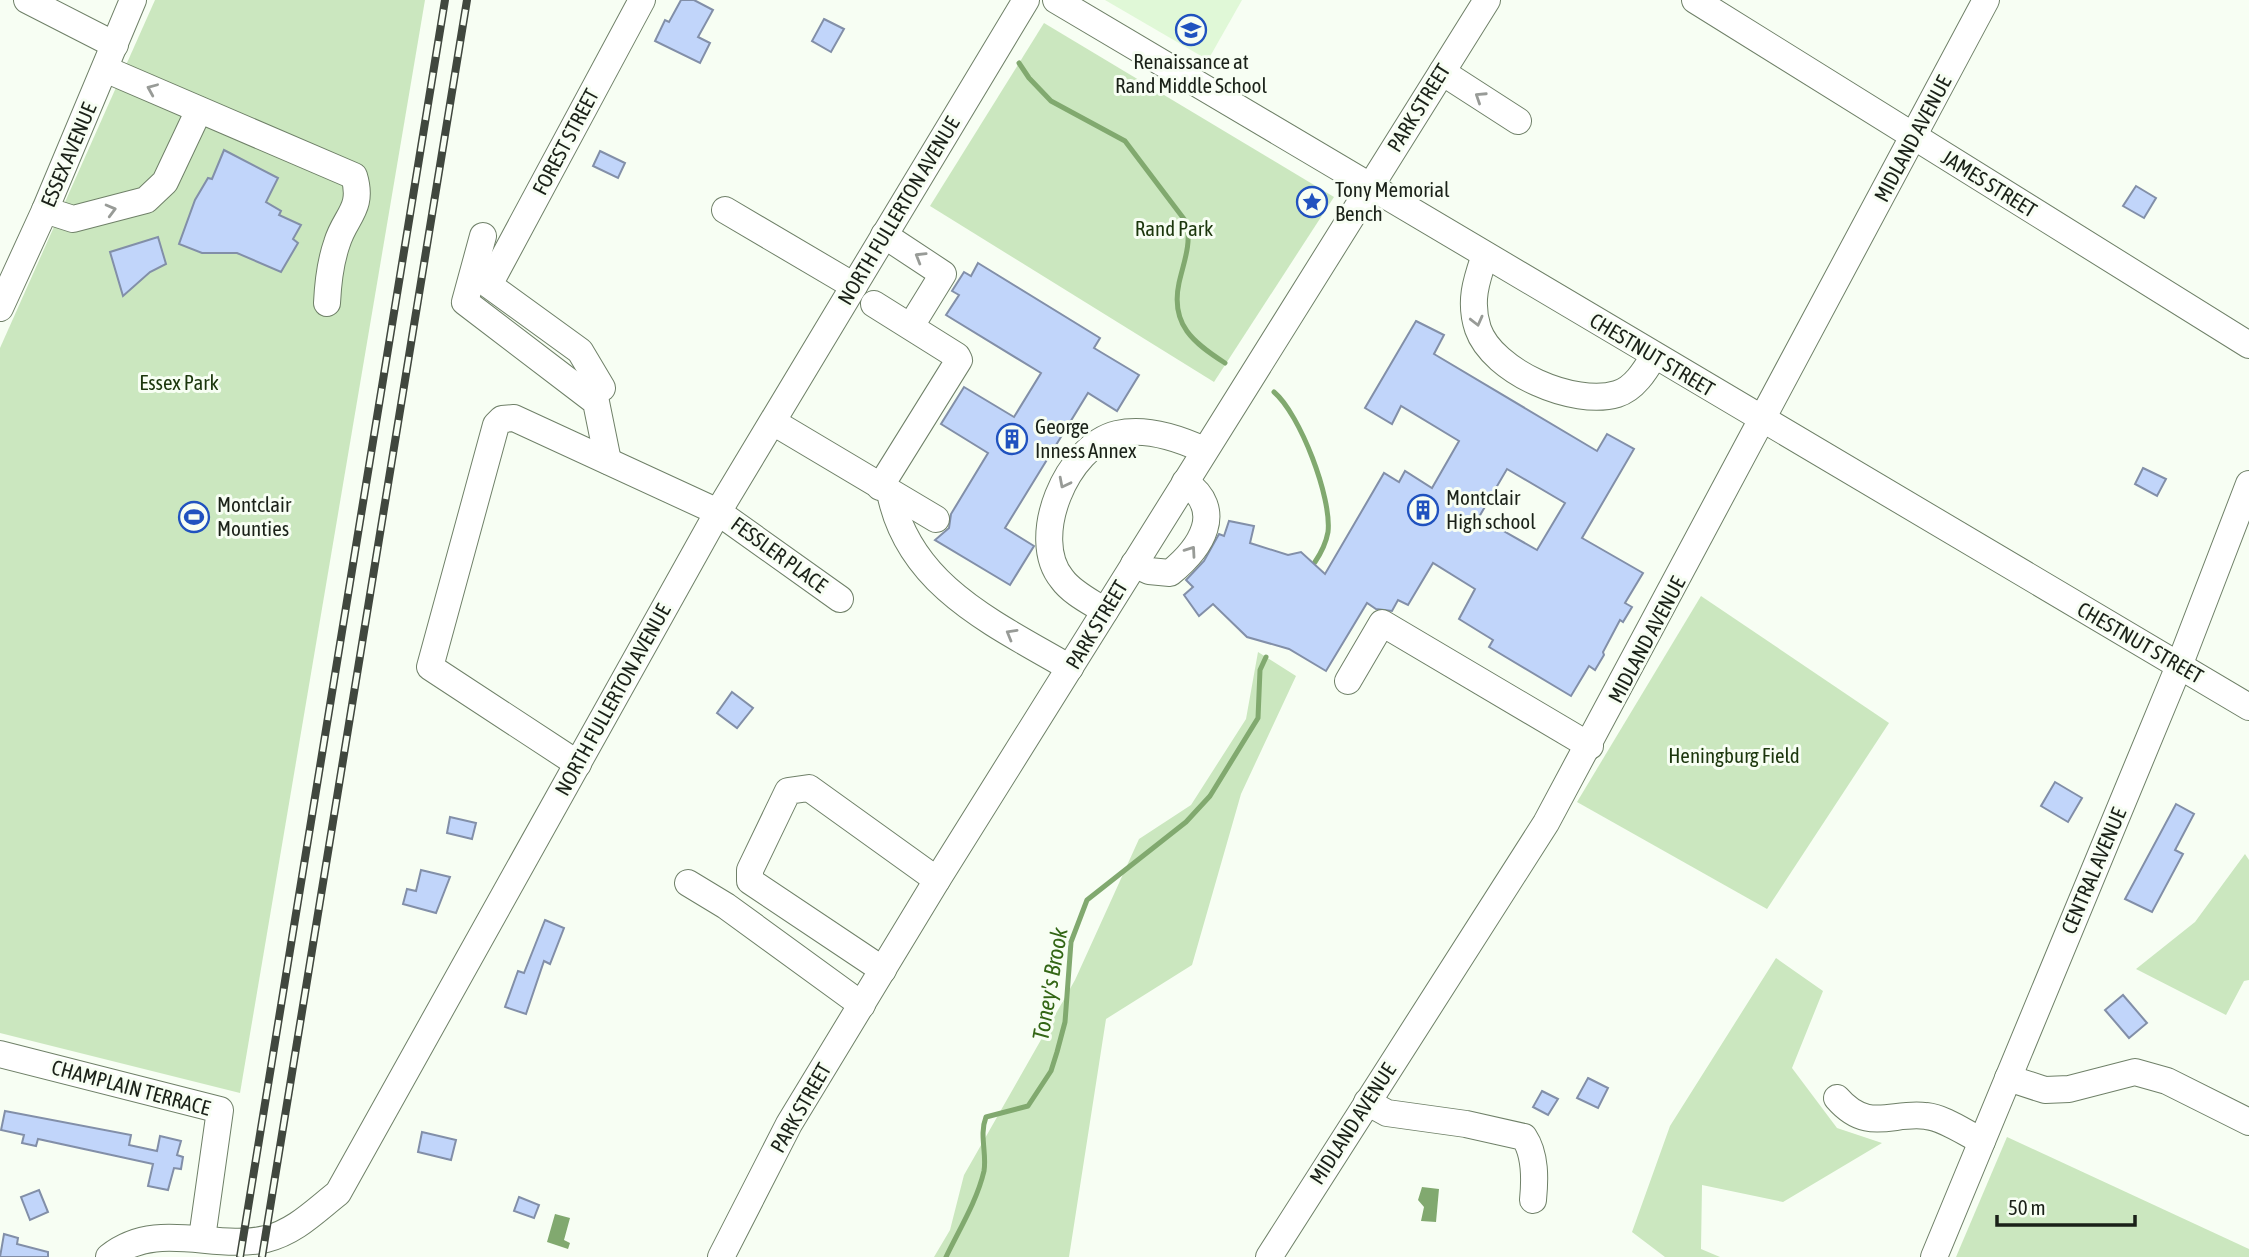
<svg xmlns="http://www.w3.org/2000/svg" width="2249" height="1257" font-family="'Asap Condensed',sans-serif">
<rect width="100%" height="100%" fill="#f7fef3"/>
<path fill="#e0f8d7" d="M 1105,0 L 1242,0 L 1208,60 Z"/>
<g fill="#cbe7bf">
<path d="M 155,0 L 425,0 L 240,1093 L 0,1033 L 0,348 Z"/>
<path d="M 1044,23 L 1334,197 L 1214,382 L 930,206 Z"/>
<path d="M 1701,596 L 1889,723 L 1767,909 L 1577,802 Z"/>
<path d="M 1258,652 L 1296,676 L 1241,794 L 1192,965 L 1106,1019 L 1069,1257 L 934,1257 L 950,1230 L 964,1175 L 1075,980 L 1139,839 L 1191,805 L 1246,719 Z"/>
<path d="M 2245,854 L 2249,860 L 2249,980 L 2244,981 L 2226,1015 L 2136,969 L 2195,922 Z"/>
<path d="M 1776,958 L 1823,991 L 1792,1068 L 1837,1128 L 1882,1143 L 1783,1202 L 1702,1185 L 1701,1249 L 1720,1257 L 1665,1257 L 1632,1232 L 1670,1126 Z"/>
<path d="M 2007,1137 L 2249,1249 L 2249,1257 L 1956,1257 Z"/>
</g>
<g fill="#81a96f">
<path d="M 1422,1187 L 1439,1189 L 1436,1222 L 1421,1221 L 1424,1207 L 1418,1200 Z"/>
<path d="M 555,1214 L 570,1218 L 564,1240 L 570,1243 L 568,1249 L 547,1242 Z"/>
</g>
<g fill="none" stroke-linecap="round" stroke-linejoin="round">
<g stroke="#81a96f" stroke-width="5">
<path d="M 1019,63 L 1029,78 L 1051,101 L 1125,141 L 1187,223 C 1191,246 1184,261 1179,283 C 1170,325 1194,343 1225,363"/>
<path d="M 1274,392 C 1300,414 1332,498 1328,532 C 1326,543 1321,553 1315,562"/>
<path d="M 946,1257 C 959,1230 977,1201 984,1171 C 987,1153 979,1135 986,1117 L 1028,1106 L 1051,1071 L 1057,1052 L 1065,1022 L 1071,942 L 1087,900 L 1186,822 L 1210,796 L 1258,718 L 1260,670 L 1266,657"/>
</g>
</g>
<g fill="#c1d5fa" stroke="#828fa8" stroke-width="2" fill-rule="evenodd">
<path d="M 681,0 L 694,0 L 713,10 L 698,37 L 710,43 L 700,63 L 655,41 L 665,20 L 669,22 Z"/>
<path d="M 824,19 L 844,29 L 831,52 L 812,41 Z"/>
<path d="M 224,150 L 278,178 L 266,202 L 281,211 L 279,215 L 301,225 L 293,239 L 298,243 L 281,272 L 237,253 L 202,253 L 179,244 L 195,200 L 208,178 L 212,179 Z"/>
<path d="M 600,151 L 625,163 L 618,178 L 593,166 Z"/>
<path d="M 2136,186 L 2156,198 L 2144,218 L 2123,206 Z"/>
<path d="M 158,237 L 166,264 L 150,272 L 123,296 L 110,252 Z"/>
<path d="M 978,263 L 1100,338 L 1094,348 L 1139,375 L 1117,411 L 1088,393 L 1005,528 L 1034,546 L 1010,585 L 935,540 L 949,528 L 951,514 L 988,453 L 941,424 L 964,387 L 1014,417 L 1041,373 L 946,315 L 959,295 L 952,291 L 964,272 L 971,276 Z"/>
<path d="M 1416,321 L 1444,335 L 1434,354 L 1597,451 L 1607,434 L 1634,449 L 1582,538 L 1643,573 L 1625,603 L 1632,607 L 1623,622 L 1620,620 L 1603,652 L 1604,655 L 1595,670 L 1589,666 L 1571,696 L 1489,647 L 1493,640 L 1459,619 L 1475,589 L 1433,563 L 1408,605 L 1398,600 L 1392,611 L 1376,609 L 1367,603 L 1326,671 L 1289,649 L 1247,637 L 1213,604 L 1199,616 L 1184,595 L 1193,587 L 1186,580 L 1204,561 L 1219,534 L 1224,536 L 1229,521 L 1254,526 L 1250,543 L 1288,555 L 1301,552 L 1325,574 L 1384,473 L 1399,482 L 1405,471 L 1432,488 L 1459,441 L 1401,406 L 1392,424 L 1365,408 ZM 1507,469 L 1565,503 L 1537,550 L 1479,517 Z"/>
<path d="M 2143,468 L 2166,479 L 2157,496 L 2135,484 Z"/>
<path d="M 732,692 L 753,708 L 737,728 L 717,713 Z"/>
<path d="M 2055,782 L 2082,798 L 2068,822 L 2041,806 Z"/>
<path d="M 2176,804 L 2194,814 L 2175,850 L 2183,854 L 2152,912 L 2125,899 Z"/>
<path d="M 450,817 L 476,823 L 472,839 L 447,833 Z"/>
<path d="M 421,870 L 450,877 L 436,913 L 403,904 L 407,889 L 416,891 Z"/>
<path d="M 545,920 L 564,928 L 550,964 L 544,961 L 526,1014 L 505,1007 L 518,971 L 524,973 Z"/>
<path d="M 2123,995 L 2147,1023 L 2129,1038 L 2105,1010 Z"/>
<path d="M 1588,1078 L 1608,1088 L 1598,1108 L 1577,1098 Z"/>
<path d="M 1542,1091 L 1558,1099 L 1548,1115 L 1533,1107 Z"/>
<path d="M 5,1111 L 131,1135 L 129,1145 L 157,1151 L 160,1136 L 181,1141 L 177,1155 L 183,1157 L 181,1169 L 174,1168 L 168,1190 L 148,1186 L 153,1164 L 38,1139 L 36,1146 L 22,1143 L 24,1135 L 1,1130 Z"/>
<path d="M 422,1132 L 456,1140 L 451,1160 L 418,1152 Z"/>
<path d="M 39,1190 L 48,1212 L 30,1220 L 21,1197 Z"/>
<path d="M 519,1197 L 539,1205 L 534,1218 L 514,1211 Z"/>
<path d="M 4,1234 L 18,1238 L 17,1244 L 48,1252 L 48,1257 L 0,1257 Z"/>
</g>
<g fill="none" stroke-linecap="round" stroke-linejoin="round">
<g stroke="#6f8068" stroke-width="28">
<g id="minor">
<path d="M 27,0 L 115,45"/>
<path d="M 1056,0 L 2249,707"/>
<path d="M 1695,0 L 2249,345"/>
<path d="M 105,69 L 354,176 C 364,209 345,216 337,243 C 330,263 328,282 327,303"/>
<path d="M 1442,72 L 1518,121"/>
<path d="M 45,210 L 73,219 L 146,200 L 165,182 L 199,110"/>
<path d="M 725,210 L 854,286"/>
<path d="M 884,235 L 943,274 L 911,326"/>
<path d="M 483,236 L 465,302 L 596,402 L 608,461"/>
<path d="M 1485,255 C 1476,281 1469,302 1478,329 C 1493,372 1574,407 1617,394 C 1634,389 1645,371 1654,356"/>
<path d="M 874,304 L 957,356 L 959,360 L 880,487"/>
<path d="M 0,308 L 45,210 L 133,0"/>
<path d="M 602,388 L 580,351 L 489,285 L 642,0"/>
<path d="M 773,422 L 936,519"/>
<path d="M 890,492 C 908,586 995,624 1070,668"/>
<path d="M 1134,564 L 1149,571 L 1170,573 C 1201,548 1226,510 1185,482"/>
<path d="M 1105,611 C 1091,602 1072,593 1062,579 C 1028,538 1067,446 1117,434 C 1146,427 1178,438 1204,450"/>
<path d="M 1348,681 L 1382,623 L 1590,746"/>
<path d="M 578,764 L 430,667 L 496,425 L 502,419 L 514,418 L 718,512 L 840,599"/>
<path d="M 688,883 L 726,906 L 862,1005"/>
<path d="M 883,970 L 750,881 L 750,870 L 788,791 L 809,788 L 937,880"/>
<path d="M 0,1054 L 220,1110 L 202,1238"/>
<path d="M 2008,1078 L 2045,1090 L 2069,1089 L 2135,1072 L 2167,1081 L 2249,1122"/>
<path d="M 1837,1098 C 1868,1134 1893,1111 1926,1116 C 1945,1118 1965,1133 1982,1141"/>
<path d="M 1367,1102 L 1387,1113 L 1466,1124 L 1524,1137 C 1536,1155 1535,1180 1533,1200"/>
<path d="M 109,1257 C 157,1219 213,1251 266,1239 C 295,1232 315,1211 338,1193 L 718,512 L 1026,0"/>
<path d="M 721,1257 L 789,1124 L 937,880 L 1487,0"/>
<path d="M 1269,1257 L 1546,823 L 1986,0"/>
<path d="M 1934,1257 L 2179,666 L 2249,484"/>
</g>
</g>
<use href="#minor" stroke="#fff" stroke-width="26"/>
<g stroke="#40473e" stroke-width="8">
<g id="rail">
<path d="M 240,1257 L 445,0"/>
<path d="M 262,1257 L 467,0"/>
</g>
</g>
<use href="#rail" stroke="#f7fef3" stroke-width="5" stroke-dasharray="16" stroke-linecap="butt"/>
</g>
<defs><path id="oneway-chevron" d="M-2-3.5L2.5 0L-2 3.5" fill="none" stroke-width="1.6" stroke-linecap="round" stroke-linejoin="round" transform="scale(1.75)"/></defs>
<g stroke="#989b97">
<use href="#oneway-chevron" transform="translate(152 89) rotate(-157)"/>
<use href="#oneway-chevron" transform="translate(1480 97) rotate(-147)"/>
<use href="#oneway-chevron" transform="translate(111 210) rotate(-15)"/>
<use href="#oneway-chevron" transform="translate(920 257) rotate(-149)"/>
<use href="#oneway-chevron" transform="translate(1477 321) rotate(76)"/>
<use href="#oneway-chevron" transform="translate(1064 483) rotate(117)"/>
<use href="#oneway-chevron" transform="translate(1191 551) rotate(-55)"/>
<use href="#oneway-chevron" transform="translate(1011 634) rotate(-150)"/>
</g>
<defs>
<g id="school-ring" transform="scale(1.575)"><circle r="9.5" fill="#f7fef3" stroke="#2052bf" stroke-width="1.5"/><path d="M0-5L7-2L0 1L-7-2ZM-4 1L0 2.5L4 1V4Q0 6-4 4Z" fill="#2052bf"/></g>
<g id="sight-ring" transform="scale(1.575)"><circle r="9.5" fill="#f7fef3" stroke="#2052bf" stroke-width="1.5"/><path d="M0-6L1.8-2.2L6-1.7L2.9 1.2L3.7 5.4L0 3.3L-3.7 5.4L-2.9 1.2L-6-1.7L-1.8-2.2Z" fill="#2052bf"/></g>
<g id="building-ring" transform="scale(1.575)"><circle r="9.5" fill="#f7fef3" stroke="#2052bf" stroke-width="1.5"/><path d="M-4-6H4V6H1V3H-1V6H-4ZM-2.5-4.3h1.7v1.8h-1.7ZM.8-4.3h1.7v1.8H.8ZM-2.5-1h1.7V.8h-1.7ZM.8-1h1.7V.8H.8Z" fill="#2052bf"/></g>
<g id="stadium-ring" transform="scale(1.575)"><circle r="9.5" fill="#f7fef3" stroke="#2052bf" stroke-width="1.5"/><path d="M0-5a6.5 5 0 1 0 0 10a6.5 5 0 1 0 0-10ZM-3.5-1.8h7v3.6h-7Z" fill="#2052bf"/></g>
</defs>
<g fill-rule="evenodd">
<use href="#school-ring" x="1191" y="30"/>
<use href="#sight-ring" x="1312" y="202"/>
<use href="#building-ring" x="1012" y="439"/>
<use href="#building-ring" x="1423" y="510"/>
<use href="#stadium-ring" x="194" y="517"/>
</g>
<g text-anchor="middle" stroke-width="6" stroke-linejoin="round" paint-order="stroke">
<g font-size="21" fill="#1a2118" stroke="#f7fef3" text-anchor="start">
<text x="1191" y="69" text-anchor="middle">Renaissance at<tspan x="1191" dy="24">Rand Middle School</tspan></text>
<text x="1335" y="197">Tony Memorial<tspan x="1335" dy="24">Bench</tspan></text>
<text x="1035" y="434">George<tspan x="1035" dy="24">Inness Annex</tspan></text>
<text x="1446" y="505">Montclair<tspan x="1446" dy="24">High school</tspan></text>
<text x="217" y="512">Montclair<tspan x="217" dy="24">Mounties</tspan></text>
</g>
<g font-size="21" fill="#1a2118" stroke="#f7fef3">
<text transform="translate(1419 108) rotate(-58)" y="7">PARK STREET</text>
<text transform="translate(1913 139) rotate(-62)" y="7">MIDLAND AVENUE</text>
<text transform="translate(566 142) rotate(-62)" y="7">FOREST STREET</text>
<text transform="translate(69 155) rotate(-67)" y="7">ESSEX AVENUE</text>
<text transform="translate(1989 184) rotate(32)" y="7">JAMES STREET</text>
<text transform="translate(899 211) rotate(-59)" y="7">NORTH FULLERTON AVENUE</text>
<text transform="translate(1652 355) rotate(31)" y="7">CHESTNUT STREET</text>
<text transform="translate(779 555) rotate(36)" y="7">FESSLER PLACE</text>
<text transform="translate(1097 625) rotate(-59)" y="7">PARK STREET</text>
<text transform="translate(1647 640) rotate(-62)" y="7">MIDLAND AVENUE</text>
<text transform="translate(2140 643) rotate(30)" y="7">CHESTNUT STREET</text>
<text transform="translate(613 700) rotate(-61)" y="7">NORTH FULLERTON AVENUE</text>
<text transform="translate(2094 871) rotate(-67)" y="7">CENTRAL AVENUE</text>
<text transform="translate(131 1088) rotate(15)" y="7">CHAMPLAIN TERRACE</text>
<text transform="translate(801 1108) rotate(-60)" y="7">PARK STREET</text>
<text transform="translate(1353 1124) rotate(-57)" y="7">MIDLAND AVENUE</text>
</g>
<g font-size="21" fill="#1b360c" stroke="#f7fef3">
<text x="1174" y="236">Rand Park</text>
<text x="179" y="390">Essex Park</text>
<text x="1734" y="763">Heningburg Field</text>
</g>
<g font-size="23" font-style="italic" fill="#336615" stroke="#f7fef3">
<text transform="translate(1050 984) rotate(-80)" y="8">Toney's Brook</text>
</g>
</g>
<path d="M1997 1215v10h138v-10" fill="none" stroke="#1a2118" stroke-width="3.5"/>
<text x="2008" y="1215" font-size="21" fill="#1a2118" stroke="#f7fef3" stroke-width="5" paint-order="stroke">50 m</text>
</svg>
